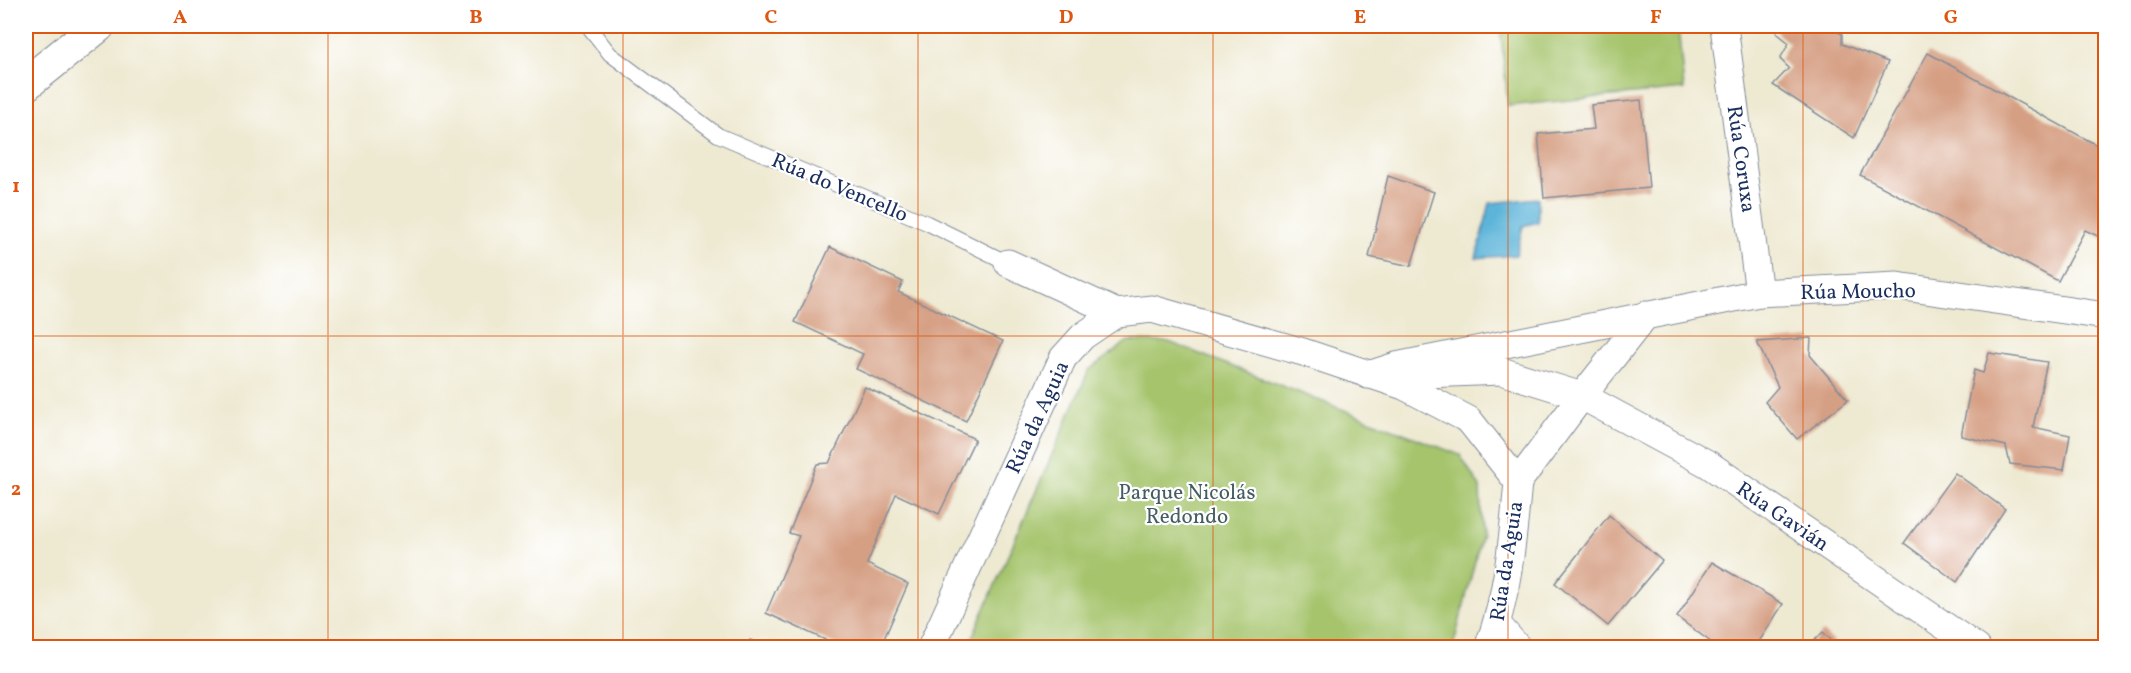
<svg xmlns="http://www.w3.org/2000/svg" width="2131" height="673" font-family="Vollkorn,serif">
<rect width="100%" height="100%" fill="#fff"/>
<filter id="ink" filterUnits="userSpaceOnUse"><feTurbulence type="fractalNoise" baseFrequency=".0167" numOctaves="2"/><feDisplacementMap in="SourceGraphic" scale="12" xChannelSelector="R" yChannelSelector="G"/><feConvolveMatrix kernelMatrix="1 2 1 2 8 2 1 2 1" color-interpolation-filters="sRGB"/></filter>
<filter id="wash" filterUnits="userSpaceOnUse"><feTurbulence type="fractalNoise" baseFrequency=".008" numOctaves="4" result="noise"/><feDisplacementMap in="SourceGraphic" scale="24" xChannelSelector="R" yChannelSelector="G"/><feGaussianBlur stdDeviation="1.35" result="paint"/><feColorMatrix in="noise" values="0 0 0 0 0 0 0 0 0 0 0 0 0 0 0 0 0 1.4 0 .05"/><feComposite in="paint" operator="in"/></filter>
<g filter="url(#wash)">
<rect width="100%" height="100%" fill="#eee9d1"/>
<g fill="#a5c46c" stroke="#607a65" stroke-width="1.5">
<path d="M 1500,26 L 1678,26 L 1684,89 L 1508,106 Z"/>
<path d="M 1128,341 L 1169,342 L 1460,455 L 1480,487 L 1482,534 L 1453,647 L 968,647 L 1089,370 Z"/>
</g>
<path fill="#5bb4d9" stroke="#3b729c" stroke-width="1.5" d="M 1538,198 L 1538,222 L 1523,226 L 1516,255 L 1476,258 L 1490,203 Z"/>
<g id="blocks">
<g fill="#d59f83">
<path d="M 1774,26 L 1828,26 L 1842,34 L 1842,44 L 1888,62 L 1854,138 L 1773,85 L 1789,68 L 1780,59 L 1789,43 L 1778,34 Z"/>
<path d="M 1928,53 L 2106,150 L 2106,240 L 2085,230 L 2058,281 L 1860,175 Z"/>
<path d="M 1641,100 L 1649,188 L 1544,198 L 1538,134 L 1594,129 L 1591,105 Z"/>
<path d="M 1388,176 L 1434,192 L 1411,266 L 1369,257 Z"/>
<path d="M 830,247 L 903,282 L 898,292 L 1003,341 L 966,421 L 856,369 L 863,354 L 795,322 Z"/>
<path d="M 1811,338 L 1810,355 L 1848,400 L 1797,439 L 1765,402 L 1778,387 L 1757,342 Z"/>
<path d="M 1989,353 L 2047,362 L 2033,427 L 2070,435 L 2064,470 L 2010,464 L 2006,446 L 1961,436 L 1974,370 L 1983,373 Z"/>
<path d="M 865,387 L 975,439 L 939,514 L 896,494 L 867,564 L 908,584 L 880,648 L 843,648 L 766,613 L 799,536 L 789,533 L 817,464 L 829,463 Z"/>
<path d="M 1955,473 L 2005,509 L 1957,582 L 1904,543 Z"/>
<path d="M 1609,515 L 1662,561 L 1608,626 L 1555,583 Z"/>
<path d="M 1712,562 L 1783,604 L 1755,648 L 1719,648 L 1677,617 Z"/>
<path d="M 1823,632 L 1839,648 L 1807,648 Z"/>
<path d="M 750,640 L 766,648 L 747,648 Z"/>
</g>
</g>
</g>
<g filter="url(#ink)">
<use href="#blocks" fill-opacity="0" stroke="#848c98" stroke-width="1.5"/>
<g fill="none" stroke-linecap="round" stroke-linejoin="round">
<g stroke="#848c98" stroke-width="16">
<path id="service" d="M 588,26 L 610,54 L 718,135 L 927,223 L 1008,263"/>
</g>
<g stroke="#848c98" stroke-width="29">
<g id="minor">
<path d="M 1724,26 L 1759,293"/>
<path d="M 1008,263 L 1117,313"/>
<path d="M 1426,374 L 1501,371 L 1582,396 L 1708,464 L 1977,648"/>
<path d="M 1368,375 L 1396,366 L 1759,293 L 1897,286 L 2106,316"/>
<path d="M 1518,482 L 1582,396 L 1646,315"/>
<path d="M 1497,624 L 1518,648"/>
<path d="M 931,648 L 1063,358 L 1083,336 L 1117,313 L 1152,309 L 1303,352 L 1404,386 L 1469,420 L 1518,482 C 1513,537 1508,596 1488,648"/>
</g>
</g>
<g stroke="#848c98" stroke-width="35">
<path id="secondary" d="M 26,84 L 98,26"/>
</g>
<use href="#service" stroke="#fff" stroke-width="14"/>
<use href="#minor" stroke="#fff" stroke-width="27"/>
<use href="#secondary" stroke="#fff" stroke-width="33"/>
</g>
</g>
<path fill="none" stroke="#de5710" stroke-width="1.5" stroke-opacity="0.55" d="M 328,26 L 328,648M 623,26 L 623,648M 918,26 L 918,648M 1213,26 L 1213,648M 1508,26 L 1508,648M 1803,26 L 1803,648M 26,336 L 2106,336"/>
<g text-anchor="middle" stroke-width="4.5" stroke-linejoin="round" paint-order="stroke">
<g font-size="21" fill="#1b2f5e" stroke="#fff">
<text transform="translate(1742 159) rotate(82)" y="7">Rúa Coruxa</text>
<text transform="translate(840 187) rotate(23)" y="7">Rúa do Vencello</text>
<text transform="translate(1858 291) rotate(-1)" y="7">Rúa Moucho</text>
<text transform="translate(1037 417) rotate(-65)" y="7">Rúa da Aguia</text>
<text transform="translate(1783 516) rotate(34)" y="7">Rúa Gavián</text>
<text transform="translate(1506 561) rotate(-81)" y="7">Rúa da Aguia</text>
</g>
<g font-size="21" fill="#445c62" stroke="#fff">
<text x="1187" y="499">Parque Nicolás<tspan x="1187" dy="24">Redondo</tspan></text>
</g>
</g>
<rect width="2131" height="673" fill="none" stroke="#fff" stroke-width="66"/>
<rect x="33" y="33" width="2065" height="607" fill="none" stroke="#de5710" stroke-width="2"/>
<g font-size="20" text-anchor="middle" font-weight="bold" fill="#de5710">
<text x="180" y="23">A</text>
<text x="476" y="23">B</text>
<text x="771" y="23">C</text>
<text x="1066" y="23">D</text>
<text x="1360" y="23">E</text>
<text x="1656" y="23">F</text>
<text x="1951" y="23">G</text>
<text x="16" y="192">1</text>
<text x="16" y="495">2</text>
</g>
</svg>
